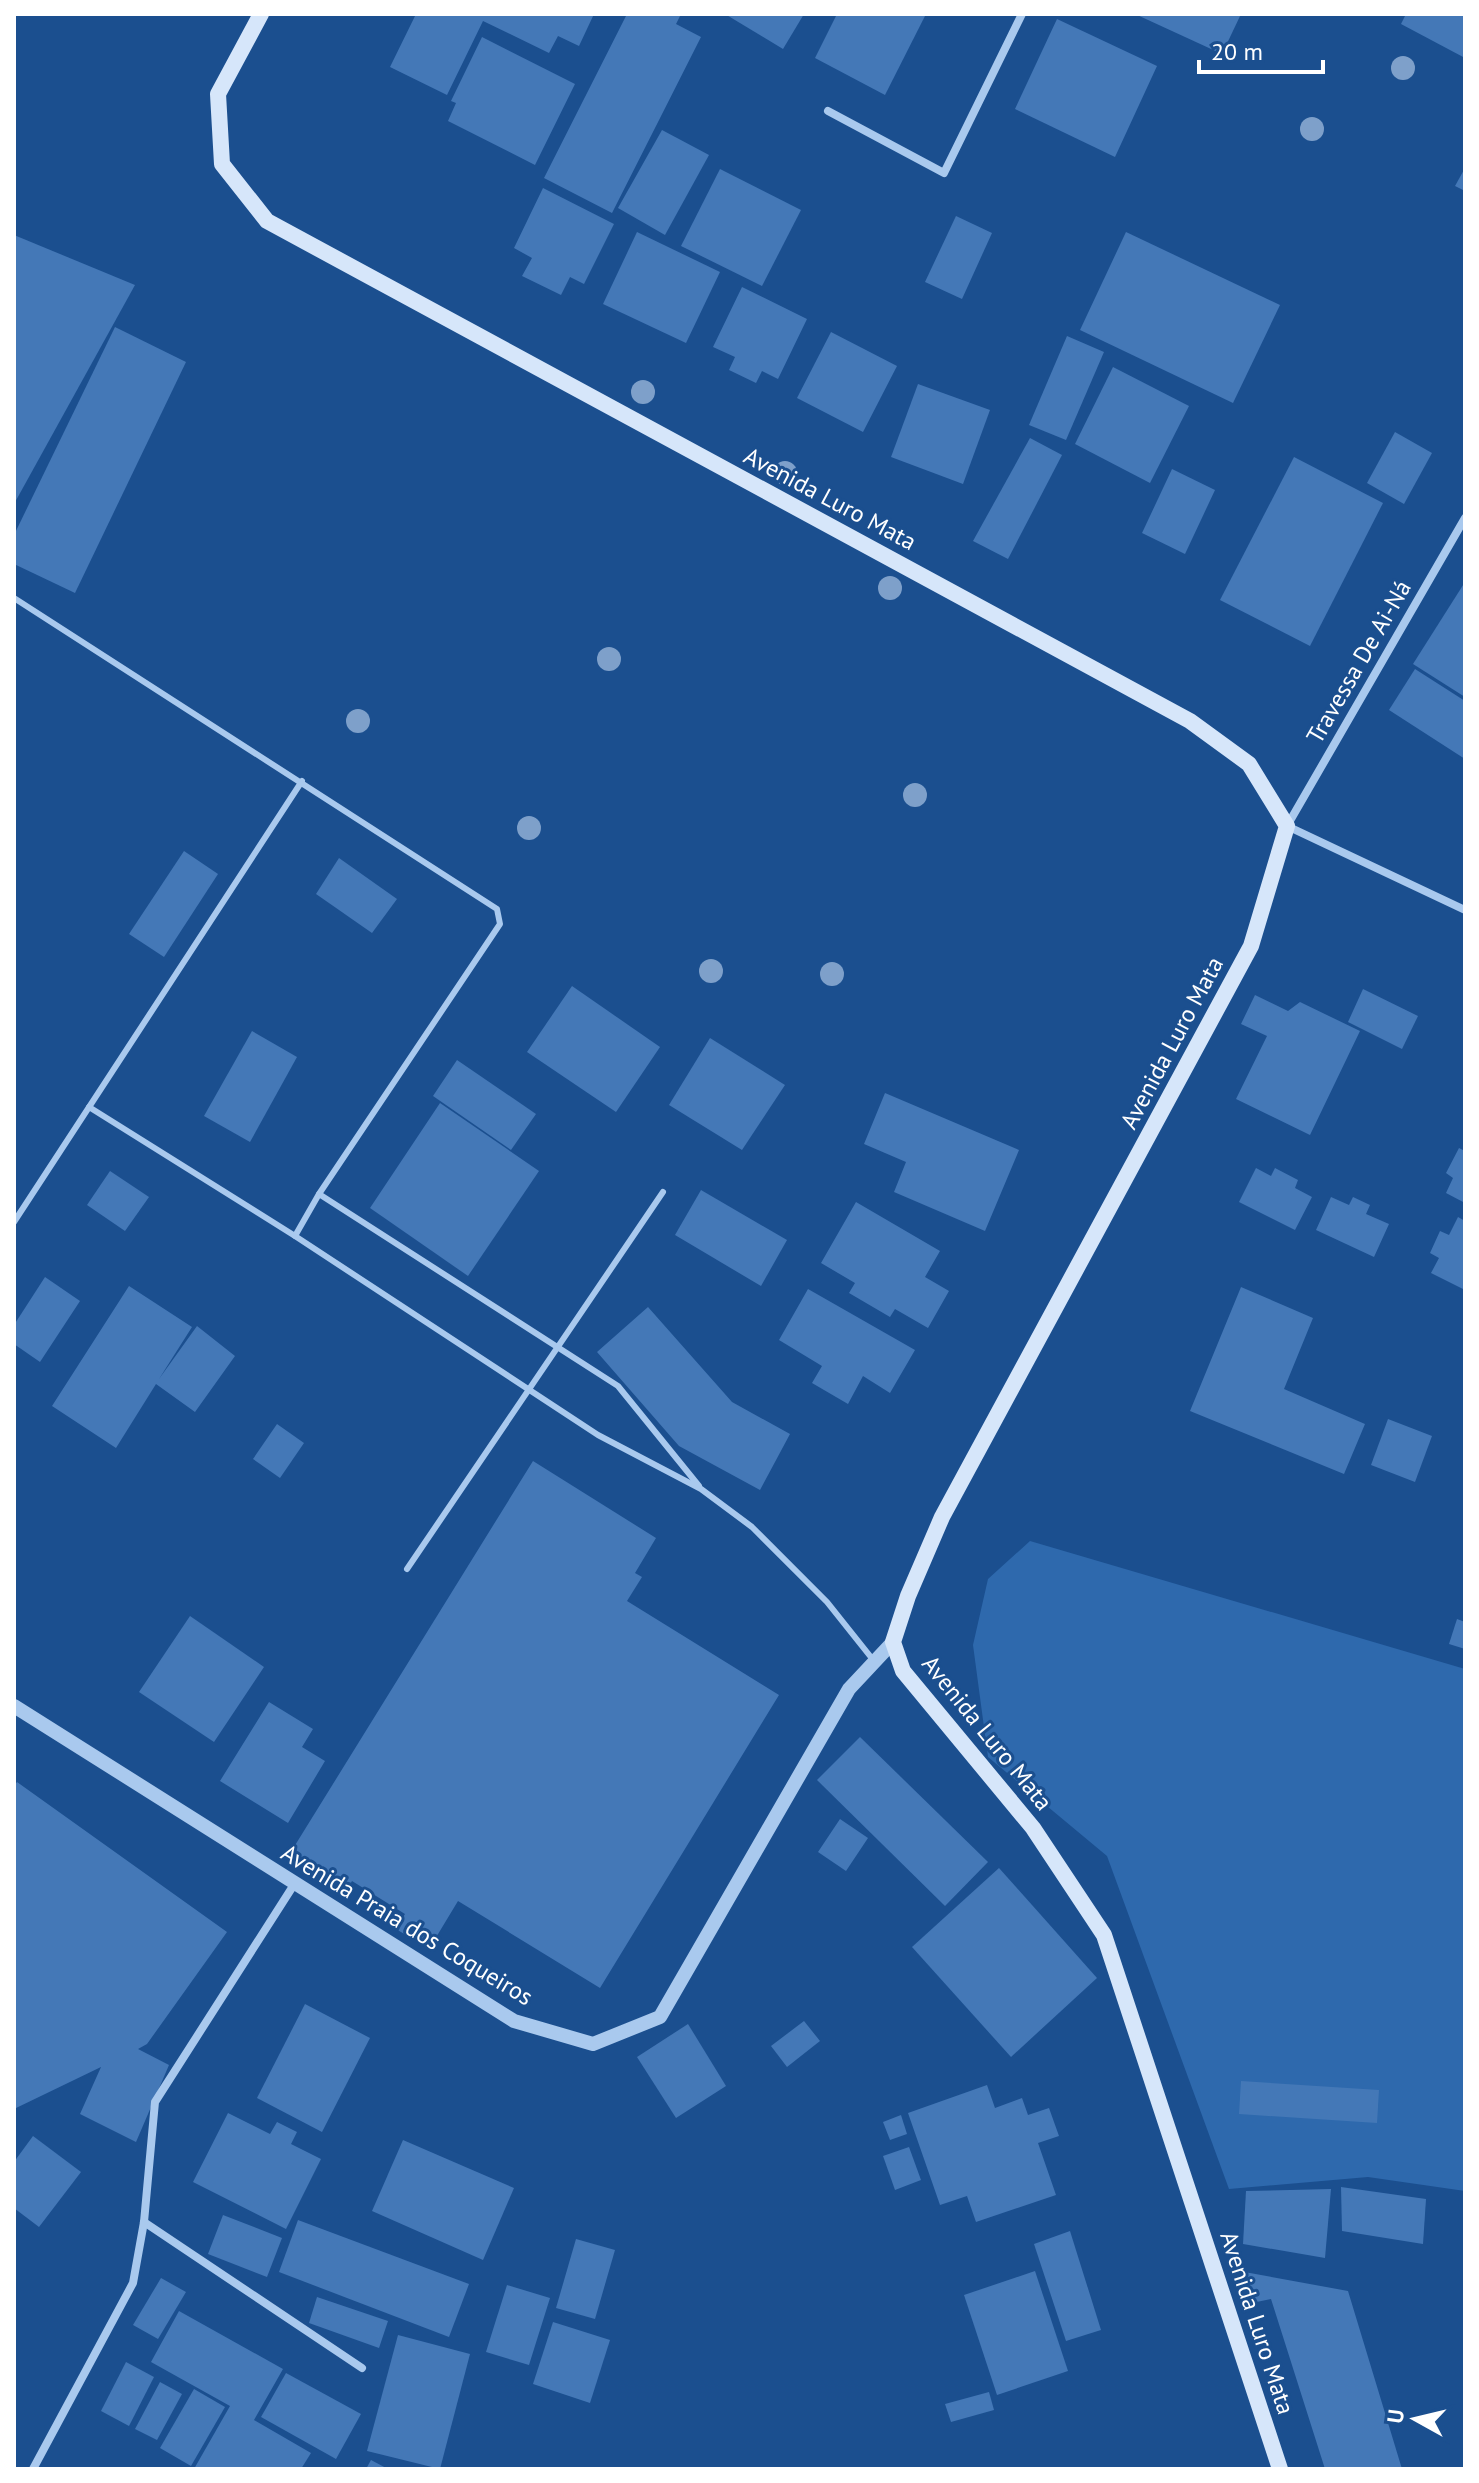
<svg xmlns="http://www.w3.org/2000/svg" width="1479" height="2483" font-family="'PT Sans',sans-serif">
<rect width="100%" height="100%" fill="#1b4f8f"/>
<path fill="#2e69ad" d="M 1030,1541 L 1465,1669 L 1465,2191 L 1368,2177 L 1229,2189 L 1107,1856 L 988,1757 L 973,1645 L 988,1579 Z"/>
<g fill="#4478b7">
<path d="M 416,14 L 594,14 L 579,46 L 558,36 L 549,53 L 483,21 L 447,95 L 390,67 Z"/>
<path d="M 627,14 L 681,14 L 676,24 L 701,37 L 612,213 L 544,178 Z"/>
<path d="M 725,14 L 804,14 L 783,49 Z"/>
<path d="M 837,14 L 926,14 L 885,95 L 815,58 Z"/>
<path d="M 1135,14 L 1241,14 L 1222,54 Z"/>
<path d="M 1406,14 L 1465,14 L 1465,58 L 1401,24 Z"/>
<path d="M 1057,19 L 1157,66 L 1115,157 L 1015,109 Z"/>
<path d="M 482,37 L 575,84 L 535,165 L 448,121 L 456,103 L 451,101 Z"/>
<path d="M 662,130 L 709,155 L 665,235 L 618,208 Z"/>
<path d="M 1465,168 L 1465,191 L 1455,186 Z"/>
<path d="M 720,169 L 801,210 L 762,286 L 681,246 Z"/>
<path d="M 543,188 L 614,224 L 584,284 L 570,277 L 561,295 L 522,276 L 532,258 L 514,248 Z"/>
<path d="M 956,216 L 992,233 L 962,299 L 925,282 Z"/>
<path d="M 637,232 L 720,272 L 686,343 L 603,304 Z"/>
<path d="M 1126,232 L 1280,305 L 1233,403 L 1080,330 Z"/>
<path d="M 14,235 L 135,285 L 14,504 Z"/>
<path d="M 742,287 L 807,319 L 778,379 L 762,371 L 756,383 L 729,370 L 735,357 L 713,347 Z"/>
<path d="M 115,327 L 186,362 L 75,593 L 14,564 L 14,535 Z"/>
<path d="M 831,332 L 897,366 L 863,432 L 797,398 Z"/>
<path d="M 1067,336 L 1104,352 L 1066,440 L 1029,425 Z"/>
<path d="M 1113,367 L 1189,406 L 1150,483 L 1075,444 Z"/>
<path d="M 918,384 L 990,410 L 963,484 L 891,457 Z"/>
<path d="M 1395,432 L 1432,453 L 1404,504 L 1367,483 Z"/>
<path d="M 1030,438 L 1062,455 L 1008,559 L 973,541 Z"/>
<path d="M 1294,457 L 1383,503 L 1310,646 L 1220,600 Z"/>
<path d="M 1172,469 L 1215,490 L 1185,554 L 1142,533 Z"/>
<path d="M 1465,582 L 1465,697 L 1413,664 Z"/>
<path d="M 1415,669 L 1465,701 L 1465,759 L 1389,710 Z"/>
<path d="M 184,851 L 218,874 L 164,957 L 129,934 Z"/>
<path d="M 339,858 L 397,899 L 372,933 L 316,894 Z"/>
<path d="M 572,986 L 660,1047 L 616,1112 L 527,1052 Z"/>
<path d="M 1363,989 L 1418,1016 L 1402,1049 L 1348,1022 Z"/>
<path d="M 1255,995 L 1288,1011 L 1300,1002 L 1360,1031 L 1310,1135 L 1236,1099 L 1267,1036 L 1241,1024 Z"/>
<path d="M 252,1031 L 297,1057 L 250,1142 L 204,1116 Z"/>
<path d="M 710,1038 L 785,1085 L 742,1150 L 669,1105 Z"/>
<path d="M 457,1060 L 536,1114 L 511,1150 L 433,1096 Z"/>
<path d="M 885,1093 L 1019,1150 L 985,1231 L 894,1192 L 906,1162 L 864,1144 Z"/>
<path d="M 440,1103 L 539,1171 L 468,1276 L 370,1208 Z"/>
<path d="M 1459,1148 L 1465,1151 L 1465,1203 L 1446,1193 L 1453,1178 L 1446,1173 Z"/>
<path d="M 1256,1168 L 1271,1176 L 1275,1168 L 1298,1180 L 1295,1188 L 1312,1197 L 1295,1230 L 1239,1202 Z"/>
<path d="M 110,1171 L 149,1197 L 125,1231 L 87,1205 Z"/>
<path d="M 701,1190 L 787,1240 L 761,1286 L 675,1235 Z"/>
<path d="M 1331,1197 L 1349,1205 L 1353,1197 L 1370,1205 L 1366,1214 L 1389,1224 L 1374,1257 L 1316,1230 Z"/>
<path d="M 856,1202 L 940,1251 L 925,1277 L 949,1291 L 928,1328 L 895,1309 L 890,1317 L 849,1293 L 855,1283 L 821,1263 Z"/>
<path d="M 1458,1217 L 1465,1221 L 1465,1290 L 1431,1273 L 1439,1258 L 1430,1253 L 1440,1231 L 1449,1235 Z"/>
<path d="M 45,1277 L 80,1301 L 40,1362 L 14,1344 L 14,1325 Z"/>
<path d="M 129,1286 L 192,1327 L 159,1379 L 197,1326 L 235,1356 L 195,1412 L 156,1384 L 116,1448 L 52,1406 Z"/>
<path d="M 1241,1287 L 1313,1318 L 1284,1389 L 1365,1424 L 1344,1474 L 1190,1411 Z"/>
<path d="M 808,1289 L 915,1350 L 890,1393 L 863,1376 L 848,1404 L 812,1383 L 822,1366 L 779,1340 Z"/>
<path d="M 648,1307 L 732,1402 L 790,1434 L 760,1490 L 679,1446 L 597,1352 Z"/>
<path d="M 1388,1419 L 1432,1436 L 1415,1482 L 1371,1465 Z"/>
<path d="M 277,1424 L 304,1443 L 280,1478 L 253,1459 Z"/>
<path d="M 533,1461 L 656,1538 L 635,1573 L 642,1577 L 627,1601 L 779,1695 L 600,1988 L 458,1901 L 429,1949 L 396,1929 L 405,1914 L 352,1881 L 346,1891 L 289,1855 Z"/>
<path d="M 190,1616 L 264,1667 L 214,1742 L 139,1692 Z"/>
<path d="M 1457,1619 L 1465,1622 L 1465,1649 L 1449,1644 Z"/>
<path d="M 269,1702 L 313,1729 L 302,1747 L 325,1761 L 288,1823 L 220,1781 Z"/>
<path d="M 860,1737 L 988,1862 L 945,1906 L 817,1780 Z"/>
<path d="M 17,1782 L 227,1932 L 147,2044 L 138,2049 L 169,2065 L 136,2142 L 80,2114 L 101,2067 L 14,2109 L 14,1786 Z"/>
<path d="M 840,1819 L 868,1838 L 846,1871 L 818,1852 Z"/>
<path d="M 999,1868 L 1097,1978 L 1011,2057 L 912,1947 Z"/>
<path d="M 305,2004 L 370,2038 L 322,2132 L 257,2098 Z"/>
<path d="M 804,2021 L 820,2041 L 787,2067 L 771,2046 Z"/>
<path d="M 688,2024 L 726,2086 L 676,2118 L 637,2057 Z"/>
<path d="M 1241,2081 L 1379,2090 L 1377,2123 L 1239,2114 Z"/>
<path d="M 987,2085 L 995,2108 L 1022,2098 L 1028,2115 L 1049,2108 L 1059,2136 L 1038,2143 L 1056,2195 L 976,2222 L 967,2196 L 940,2205 L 908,2113 Z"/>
<path d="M 228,2113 L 270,2134 L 277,2122 L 297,2132 L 291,2144 L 321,2159 L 286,2229 L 193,2182 Z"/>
<path d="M 901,2115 L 907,2134 L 890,2140 L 883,2122 Z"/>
<path d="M 33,2136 L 81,2172 L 39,2227 L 14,2208 L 14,2162 Z"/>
<path d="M 403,2140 L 514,2188 L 483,2260 L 372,2211 Z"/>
<path d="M 909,2147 L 921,2180 L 895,2190 L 883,2156 Z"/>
<path d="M 1341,2187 L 1426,2199 L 1423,2244 L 1342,2231 Z"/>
<path d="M 1331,2189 L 1325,2258 L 1243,2244 L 1246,2191 Z"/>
<path d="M 223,2215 L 282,2238 L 267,2277 L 208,2254 Z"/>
<path d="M 298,2220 L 469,2284 L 449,2337 L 279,2272 Z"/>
<path d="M 1070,2231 L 1101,2330 L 1066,2341 L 1034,2244 Z"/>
<path d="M 576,2239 L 615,2250 L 595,2319 L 556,2308 Z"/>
<path d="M 1035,2271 L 1068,2371 L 997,2395 L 964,2295 Z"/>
<path d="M 1239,2271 L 1348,2291 L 1402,2469 L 1325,2469 L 1271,2299 L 1242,2305 Z"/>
<path d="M 161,2278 L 186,2292 L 158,2339 L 133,2325 Z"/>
<path d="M 507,2285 L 550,2298 L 529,2365 L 486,2352 Z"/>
<path d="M 317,2297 L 388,2321 L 379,2348 L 309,2323 Z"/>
<path d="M 179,2311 L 283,2369 L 254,2420 L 311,2453 L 301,2469 L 194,2469 L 230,2406 L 151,2362 Z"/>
<path d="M 553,2322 L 610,2340 L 590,2403 L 533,2384 Z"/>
<path d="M 398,2335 L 470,2354 L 440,2469 L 367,2451 Z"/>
<path d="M 126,2362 L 154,2377 L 129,2426 L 101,2411 Z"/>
<path d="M 286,2373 L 361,2414 L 336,2459 L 261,2417 Z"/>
<path d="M 160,2382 L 182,2394 L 157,2440 L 135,2429 Z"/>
<path d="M 194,2389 L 225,2407 L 191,2466 L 160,2448 Z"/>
<path d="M 989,2392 L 994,2410 L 951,2422 L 945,2404 Z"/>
<path d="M 371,2460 L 388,2469 L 366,2469 Z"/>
</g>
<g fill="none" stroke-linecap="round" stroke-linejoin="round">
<g stroke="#a9c9ee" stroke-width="6">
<path d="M 14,598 L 497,909 L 500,924 L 319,1194 L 295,1236"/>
<path d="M 89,1107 L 295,1236 L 598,1435 L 701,1489 L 752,1527 L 827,1602 L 874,1661"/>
<path d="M 319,1194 L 618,1386 L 699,1486"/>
<path d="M 14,1222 L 302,781"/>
<path d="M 407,1569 L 663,1192"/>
</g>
<g stroke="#a9c9ee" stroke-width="8">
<path d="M 828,111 L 944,173 L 1022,14"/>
<path d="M 1465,518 L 1287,826 L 1465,910"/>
<path d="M 144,2222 L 362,2368"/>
<path d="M 33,2469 L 133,2283 L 144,2222 L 155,2102 L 295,1883"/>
</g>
<path stroke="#a9c9ee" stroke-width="14" d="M 14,1706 L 514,2021 L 593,2044 L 660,2017 L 849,1689 L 893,1642"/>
<path stroke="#d6e6fa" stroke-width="16" d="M 261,14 L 218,94 L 222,164 L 267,221 L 1190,721 L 1249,764 L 1287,826 L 1251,946 L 942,1517 L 908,1596 L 893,1642 L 903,1671 L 1033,1828 L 1104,1935 L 1280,2469"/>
</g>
<g fill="#7ea0ca">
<circle cx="1403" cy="68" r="12"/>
<circle cx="1312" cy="129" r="12"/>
<circle cx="643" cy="392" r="12"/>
<circle cx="785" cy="473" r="12"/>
<circle cx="890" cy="588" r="12"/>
<circle cx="609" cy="659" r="12"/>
<circle cx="358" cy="721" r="12"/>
<circle cx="915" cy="795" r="12"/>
<circle cx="529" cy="828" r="12"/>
<circle cx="711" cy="971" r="12"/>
<circle cx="832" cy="974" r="12"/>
</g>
<g text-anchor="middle" stroke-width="6" stroke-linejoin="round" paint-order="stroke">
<g font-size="24" fill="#fff" stroke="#1b4f8f">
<text transform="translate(830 499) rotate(28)" y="8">Avenida Luro Mata</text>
<text transform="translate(1359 662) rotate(-60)" y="8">Travessa De Ai-Ná</text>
<text transform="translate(1172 1043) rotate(-62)" y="8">Avenida Luro Mata</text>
<text transform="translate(987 1733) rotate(51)" y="8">Avenida Luro Mata</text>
<text transform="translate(407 1925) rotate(31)" y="8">Avenida Praia dos Coqueiros</text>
<text transform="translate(1257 2323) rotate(72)" y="8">Avenida Luro Mata</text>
</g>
</g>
<rect width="1479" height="2483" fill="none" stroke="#ffffff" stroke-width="32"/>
<g transform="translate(1415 2419) rotate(278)" stroke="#1b4f8f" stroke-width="6" paint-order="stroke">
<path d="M0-6L14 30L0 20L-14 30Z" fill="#ffffff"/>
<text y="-12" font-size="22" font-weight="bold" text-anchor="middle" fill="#ffffff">U</text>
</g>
<path d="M1199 60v12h124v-12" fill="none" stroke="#ffffff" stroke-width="4"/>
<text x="1211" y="60" font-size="24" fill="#ffffff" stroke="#1b4f8f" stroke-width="6" paint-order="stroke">20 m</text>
</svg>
